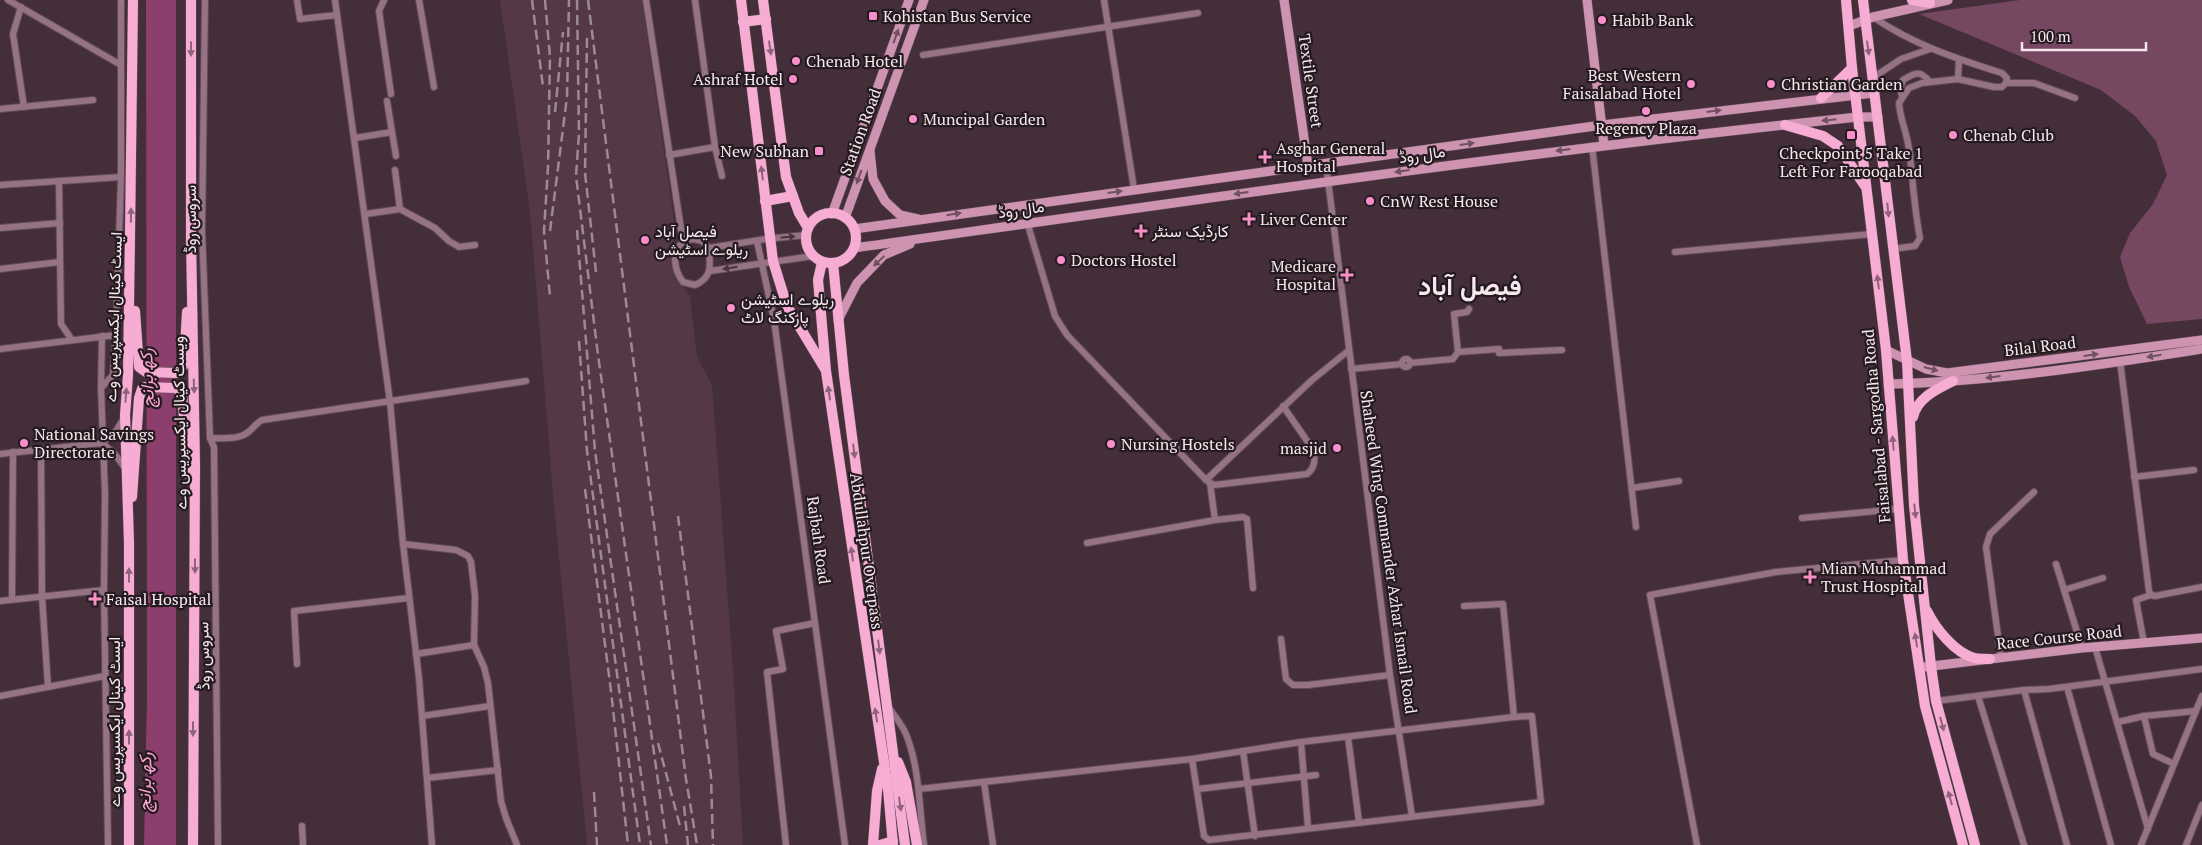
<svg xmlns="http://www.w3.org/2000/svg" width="2202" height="845" font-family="'PT Serif',Vazirmatn,serif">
<rect width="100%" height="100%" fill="#442e3a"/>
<path fill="#543847" d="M 500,0 L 642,0 L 676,234 L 670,249 L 676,278 L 690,296 L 697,357 L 712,385 L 733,669 L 743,845 L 587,845 L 554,506 L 530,212 Z"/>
<path fill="#764761" d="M 2020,0 L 2202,0 L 2202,319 L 2147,324 L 2129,287 L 2120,257 L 2130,233 L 2153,204 L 2167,175 L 2156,141 L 2135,116 L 2101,90 L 1919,14 Z"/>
<path fill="#8c3f6c" d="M 146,0 L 176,0 L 176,845 L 144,845 L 147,698 Z"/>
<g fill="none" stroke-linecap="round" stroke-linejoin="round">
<g stroke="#614c57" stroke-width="8">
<g id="street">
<path d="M 8,0 L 121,65"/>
<path d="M 205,0 L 202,230 L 210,438"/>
<path d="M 297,0 L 300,19 L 337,15"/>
<path d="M 335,0 L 390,402 L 403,544 L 419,678 L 432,845"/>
<path d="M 384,0 L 379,11 L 391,94"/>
<path d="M 419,0 L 434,87"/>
<path d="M 646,0 L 683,242"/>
<path d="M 1104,0 L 1134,189"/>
<path d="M 21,7 L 13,34 L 24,107"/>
<path d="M 1873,17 C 1912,44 1957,59 2002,73 L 2007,78 L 2006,83"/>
<path d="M 923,55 L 1198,13"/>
<path d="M 1874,77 L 1901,59 L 1930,49"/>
<path d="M 1958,79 L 1959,60"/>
<path d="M 1902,96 L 1900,89 L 1903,80 C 1916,72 1920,70 1930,82"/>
<path d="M 0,109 L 93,100"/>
<path d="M 392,132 L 396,156"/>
<path d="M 355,138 L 392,132 L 387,101"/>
<path d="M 1592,146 L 1636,527"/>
<path d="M 715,147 L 722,176"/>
<path d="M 669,155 L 715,147 L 695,0"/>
<path d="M 1326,164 L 1390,675 L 1412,816"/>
<path d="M 395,170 L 400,209"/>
<path d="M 59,181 L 61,324 L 72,340"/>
<path d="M 0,185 L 121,177"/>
<path d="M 1022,205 L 1055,316 L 1067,335 L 1206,480 L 1312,380 L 1348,351"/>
<path d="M 366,214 L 400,209 L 435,228 L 449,241 L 459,247 L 475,245"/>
<path d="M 0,228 L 60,223"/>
<path d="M 694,239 L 702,241 L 709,248 C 710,266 713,277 695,285 L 683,282 C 672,267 670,241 694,239 Z"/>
<path d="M 757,241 L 774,320 L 845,845"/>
<path d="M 709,248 L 766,239 L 806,235"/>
<path d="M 1892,249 L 1915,246 L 1920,238 C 1914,208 1913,179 1909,149 C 1907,133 1900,119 1899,103 L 1909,88 L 1922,83 L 1958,79 L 1994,87 L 2002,87 L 2006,83 L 2034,83 L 2075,98"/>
<path d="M 1675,252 L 1872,234"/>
<path d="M 0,269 L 60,262"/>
<path d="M 710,271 L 813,256"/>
<path d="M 102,336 L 101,388 L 105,494 L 104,590 L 108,845"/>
<path d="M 0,349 L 116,335"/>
<path d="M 1458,352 L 1454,314 L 1467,312 L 1469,309"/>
<circle cx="1406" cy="363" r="4"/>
<path d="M 2120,361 L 2149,591 L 2151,595"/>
<path d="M 1410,363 L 1453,359 L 1458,352 L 1499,349 L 1499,353 L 1562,350"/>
<path d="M 1351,369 L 1402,364"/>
<path d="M 101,388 L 113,375 L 116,335 L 121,177 L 121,0"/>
<path d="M 102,443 L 114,453 L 125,468"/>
<path d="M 41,449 L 42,596 L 48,687"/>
<path d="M 0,454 L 102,443 L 116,431 L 124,418"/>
<path d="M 2134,477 L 2194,470"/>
<path d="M 1206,480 L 1214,485 L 1307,474 C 1315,468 1315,460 1314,451 L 1283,406"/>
<path d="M 1632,488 L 1679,481"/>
<path d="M 1802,518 L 1898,509"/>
<path d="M 1215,520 L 1243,517 L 1247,519 L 1253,588"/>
<path d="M 1087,543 L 1215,520 L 1210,483"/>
<path d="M 403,544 L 456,550 L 468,556 L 471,562 L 475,596 L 474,645 L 484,667 L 488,683 L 501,801 L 506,818 L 517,845"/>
<path d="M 2056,564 L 2082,648"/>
<path d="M 2064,590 L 2103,578"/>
<path d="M 12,598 L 13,452"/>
<path d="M 0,601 L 104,590"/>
<path d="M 1281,639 L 1286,679 L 1293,685 L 1308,685 L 1390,675"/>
<path d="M 2144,643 L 2136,600 L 2151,595 L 2155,596 L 2202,587"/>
<path d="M 2095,647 L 2148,829"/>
<path d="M 416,654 L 474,645"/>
<path d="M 2001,658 L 1986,547 L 1990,534 L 2034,492"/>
<path d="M 297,664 L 294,611 L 409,598"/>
<path d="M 2067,687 L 2111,845"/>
<path d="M 2024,690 L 2067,845"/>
<path d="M 0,696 L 105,676"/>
<path d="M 1978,696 L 2024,845"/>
<path d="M 1936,701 L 2024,690 L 2049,689 L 2202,669"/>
<path d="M 889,708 C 895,716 902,725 906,734 C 920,769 919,808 924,845"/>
<path d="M 422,716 L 490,706"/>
<path d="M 2144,716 L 2196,711"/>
<path d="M 2118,722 L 2144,716 L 2153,754 L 2174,764"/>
<path d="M 1348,737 L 1359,822"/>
<path d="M 1301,742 L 1308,828"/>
<path d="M 1243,751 L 1255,836"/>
<path d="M 1192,759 L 1204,836 L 1209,840 L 1541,802 L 1532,716 L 1514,717"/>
<path d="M 427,778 L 498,770"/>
<path d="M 984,782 L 993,845"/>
<path d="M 919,789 L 1192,759 L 1301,742 L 1514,717 L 1503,604 L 1464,606"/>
<path d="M 1198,789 L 1316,775"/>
<path d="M 302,826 L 303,845"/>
<path d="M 218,845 L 214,447 L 210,438 C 222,438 237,440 247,433 C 253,429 255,424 262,420 L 526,381"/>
<path d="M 786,845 L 767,672 L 783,669 L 776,631 L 815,623"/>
<path d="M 1697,845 L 1650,595 L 1776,572 L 1903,560"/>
<path d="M 2141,845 L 2202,696"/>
<path d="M 2186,845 L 2202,805"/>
</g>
</g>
<g stroke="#614c57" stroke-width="10">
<g id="secondary">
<path d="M 1284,0 L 1308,166"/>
<path d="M 1587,0 L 1604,145"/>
<path d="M 1849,26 L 1873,17 L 1948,0"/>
<path d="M 870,151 L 873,179 L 885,201 L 900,215 L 918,219"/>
<path d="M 832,214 L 909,0"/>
<path d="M 845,218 L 924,0"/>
<path d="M 854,229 L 1602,125 L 1874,93"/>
<path d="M 854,248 C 1188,201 1522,152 1858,117 L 1878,117"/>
<path d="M 838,320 L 857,283 L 884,255 L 910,244"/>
<path d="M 1886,350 L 1926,369 L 1947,373 L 2202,340"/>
<path d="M 1888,384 C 1992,382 2099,365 2202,349"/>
<path d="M 1924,667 L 2082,648 L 2202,638"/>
</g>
</g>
<g stroke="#614c57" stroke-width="11">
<g id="primary">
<path d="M 191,0 L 191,238 L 195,464 L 193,845"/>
<path d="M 741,0 L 773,261 L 787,306 L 825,369"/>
<path d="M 763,0 L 786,177 L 799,213 L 808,228"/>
<path d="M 1846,0 L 1852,68 L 1886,350 L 1903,560 L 1925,706 L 1963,845"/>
<path d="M 1863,0 L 1907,361 L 1914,505 L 1931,666 L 1936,701 L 1975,845"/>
<path d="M 1912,0 L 1930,3"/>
<path d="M 743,22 L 766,19"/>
<path d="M 1821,98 L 1852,68"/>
<path d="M 1785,125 L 1823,136 L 1838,146 L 1865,186"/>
<path d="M 765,201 L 793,196"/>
<circle cx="831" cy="238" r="25"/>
<path d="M 822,262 L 818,280 L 826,371 L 888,789 L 893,845"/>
<path d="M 833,263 L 844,375 L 905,845"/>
<path d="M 135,311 L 139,367 L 146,372 L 176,373 L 184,365 L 187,312"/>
<path d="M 1913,417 C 1917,398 1937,389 1953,381"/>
<path d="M 132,497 L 139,398 L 142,389 L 145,387 L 176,388 L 182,394 L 189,475"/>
<path d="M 1927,611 C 1936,629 1954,652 1974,658 C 1979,659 1985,659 1990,659"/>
<path d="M 898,762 L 906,782 L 917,845"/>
<path d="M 129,845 L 129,543 L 125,415 L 128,375 L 130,235 L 133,0"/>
<path d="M 873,845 L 877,791 L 882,769"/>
<path d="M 880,845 L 893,841"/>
</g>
</g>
<use href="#street" stroke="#967285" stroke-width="6"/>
<use href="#secondary" stroke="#cd93b1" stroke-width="9"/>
<use href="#primary" stroke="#f7acd4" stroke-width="10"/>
<g stroke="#9d8b94" stroke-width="2.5" stroke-dasharray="10 5" stroke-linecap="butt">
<path d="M 532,0 L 543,87"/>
<path d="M 545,0 L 550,57 L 548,167 L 544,231 L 550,297"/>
<path d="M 577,0 L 579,133 L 576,176 L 598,355 L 667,845"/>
<path d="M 588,0 L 686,779 L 697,845"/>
<path d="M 587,38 L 585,173 L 596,272"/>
<path d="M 555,112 L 563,32"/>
<path d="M 577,230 L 595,451 L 651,845"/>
<path d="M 550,231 L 567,97 L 569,0"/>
<path d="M 579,341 L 587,451 L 640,845"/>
<path d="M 585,489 L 611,691 L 628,845"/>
<path d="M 678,516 L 711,776 L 713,845"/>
<path d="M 658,743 L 681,830"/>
<path d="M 594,792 L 597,845"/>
<path d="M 684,806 L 688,845"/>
</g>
</g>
<defs><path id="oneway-solid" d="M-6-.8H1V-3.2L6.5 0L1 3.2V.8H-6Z" transform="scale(1.25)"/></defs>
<g fill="#705061">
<use href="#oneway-solid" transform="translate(896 36) rotate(-70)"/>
<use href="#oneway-solid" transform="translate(1714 111) rotate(-7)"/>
<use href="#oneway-solid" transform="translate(1829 120) rotate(174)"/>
<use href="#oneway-solid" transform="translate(1467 144) rotate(-8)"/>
<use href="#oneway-solid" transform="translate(1563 150) rotate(173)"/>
<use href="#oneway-solid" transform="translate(1402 171) rotate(172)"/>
<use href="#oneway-solid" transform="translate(859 177) rotate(110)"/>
<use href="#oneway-solid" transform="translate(1115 192) rotate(-8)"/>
<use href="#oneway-solid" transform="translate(1241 193) rotate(172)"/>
<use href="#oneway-solid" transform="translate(954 214) rotate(-9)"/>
<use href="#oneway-solid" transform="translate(879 261) rotate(137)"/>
<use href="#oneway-solid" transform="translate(2091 355) rotate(-8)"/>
<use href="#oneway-solid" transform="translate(2154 356) rotate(171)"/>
<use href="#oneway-solid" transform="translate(1931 369) rotate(15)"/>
<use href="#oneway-solid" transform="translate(1993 377) rotate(173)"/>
</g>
<g fill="#8e637a">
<use href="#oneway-solid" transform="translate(770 48) rotate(82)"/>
<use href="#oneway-solid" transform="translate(1868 48) rotate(82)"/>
<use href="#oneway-solid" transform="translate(191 49) rotate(90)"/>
<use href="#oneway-solid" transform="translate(762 173) rotate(-97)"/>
<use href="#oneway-solid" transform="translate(1888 210) rotate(84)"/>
<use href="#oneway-solid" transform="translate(131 215) rotate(-89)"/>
<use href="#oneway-solid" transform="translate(1878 282) rotate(-97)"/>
<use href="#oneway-solid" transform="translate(194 386) rotate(88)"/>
<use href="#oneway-solid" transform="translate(829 393) rotate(-98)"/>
<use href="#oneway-solid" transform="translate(126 395) rotate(-86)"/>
<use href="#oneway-solid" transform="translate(1893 443) rotate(-95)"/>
<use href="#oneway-solid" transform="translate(854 451) rotate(83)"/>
<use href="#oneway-solid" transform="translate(1915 511) rotate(84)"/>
<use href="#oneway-solid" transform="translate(852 554) rotate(-98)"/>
<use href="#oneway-solid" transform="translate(195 566) rotate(90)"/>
<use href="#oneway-solid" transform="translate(129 575) rotate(-90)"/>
<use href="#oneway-solid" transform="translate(1916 640) rotate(-99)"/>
<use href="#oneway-solid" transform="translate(879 647) rotate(83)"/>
<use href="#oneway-solid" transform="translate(876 715) rotate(-99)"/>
<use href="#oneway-solid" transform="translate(1942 724) rotate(75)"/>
<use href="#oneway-solid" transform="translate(193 729) rotate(90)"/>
<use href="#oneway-solid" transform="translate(129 737) rotate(-90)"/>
<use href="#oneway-solid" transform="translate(1950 798) rotate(-105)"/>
<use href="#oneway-solid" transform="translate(900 804) rotate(82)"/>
</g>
<g fill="#46343e">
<use href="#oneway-solid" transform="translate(788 237) rotate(-6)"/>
<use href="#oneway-solid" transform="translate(730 268) rotate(171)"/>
</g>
<g fill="#f98fca" stroke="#241a1f" stroke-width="2">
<rect x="868" y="11" width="10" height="10" rx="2.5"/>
<circle cx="1602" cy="20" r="5"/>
<circle cx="796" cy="61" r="5"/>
<circle cx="793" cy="79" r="5"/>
<circle cx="1691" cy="84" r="5"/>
<circle cx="1771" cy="84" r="5"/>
<circle cx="1646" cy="111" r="5"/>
<circle cx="913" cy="119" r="5"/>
<rect x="1846" y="130" width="10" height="10" rx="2.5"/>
<circle cx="1953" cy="135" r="5"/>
<rect x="814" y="146" width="10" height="10" rx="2.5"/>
<path d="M1262.5 149.5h5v5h5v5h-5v5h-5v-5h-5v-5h5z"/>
<circle cx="1370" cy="201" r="5"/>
<path d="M1246.5 211.5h5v5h5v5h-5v5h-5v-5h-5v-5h5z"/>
<path d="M1138.5 223.5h5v5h5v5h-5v5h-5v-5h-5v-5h5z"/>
<circle cx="645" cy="240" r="5"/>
<circle cx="1061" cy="260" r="5"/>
<path d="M1344.5 267.5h5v5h5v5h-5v5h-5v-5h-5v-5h5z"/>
<circle cx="731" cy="308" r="5"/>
<circle cx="24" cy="443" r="5"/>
<circle cx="1111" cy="444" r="5"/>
<circle cx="1337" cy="448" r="5"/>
<path d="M1807.5 569.5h5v5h5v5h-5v5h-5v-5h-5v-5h5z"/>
<path d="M92.5 591.5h5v5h5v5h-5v5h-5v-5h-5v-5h5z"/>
</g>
<g text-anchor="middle" stroke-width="4.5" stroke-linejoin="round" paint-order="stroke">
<g font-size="16" fill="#f7e8ef" stroke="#241a1f" text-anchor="start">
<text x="883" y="22">Kohistan Bus Service</text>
<text x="1612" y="26">Habib Bank</text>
<text x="806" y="67">Chenab Hotel</text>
<text x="1681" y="81" text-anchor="end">Best Western<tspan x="1681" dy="18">Faisalabad Hotel</tspan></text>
<text x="783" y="85" text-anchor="end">Ashraf Hotel</text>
<text x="1781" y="90">Christian Garden</text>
<text x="923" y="125">Muncipal Garden</text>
<text x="1646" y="134" text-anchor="middle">Regency Plaza</text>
<text x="1963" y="141">Chenab Club</text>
<text x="1276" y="154">Asghar General<tspan x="1276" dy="18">Hospital</tspan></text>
<text x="809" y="157" text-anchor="end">New Subhan</text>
<text x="1851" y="159" text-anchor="middle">Checkpoint 5 Take 1<tspan x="1851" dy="18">Left For Farooqabad</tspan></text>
<text x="1380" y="207">CnW Rest House</text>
<text x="1260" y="225">Liver Center</text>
<text x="655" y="237">فیصل آباد<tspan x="655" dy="18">ریلوے اسٹیشن</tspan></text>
<text x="1152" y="237">کارڈیک سنٹر</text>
<text x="1071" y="266">Doctors Hostel</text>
<text x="1336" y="272" text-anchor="end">Medicare<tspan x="1336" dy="18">Hospital</tspan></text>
<text x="741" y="305">ریلوے اسٹیشن<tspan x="741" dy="18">پارکنگ لاٹ</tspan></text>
<text x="34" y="440">National Savings<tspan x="34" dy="18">Directorate</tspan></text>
<text x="1121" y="450">Nursing Hostels</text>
<text x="1327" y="454" text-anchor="end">masjid</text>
<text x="1821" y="574">Mian Muhammad<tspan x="1821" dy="18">Trust Hospital</tspan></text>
<text x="106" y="605">Faisal Hospital</text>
</g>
<g font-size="16" fill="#f7e8ef" stroke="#241a1f">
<text transform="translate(1311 81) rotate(82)" y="6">Textile Street</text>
<text transform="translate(860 132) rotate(-70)" y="6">Station Road</text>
<text transform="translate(1422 154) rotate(-8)" y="6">مال روڈ</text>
<text transform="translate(1021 209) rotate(-8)" y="6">مال روڈ</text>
<text transform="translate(190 219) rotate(-90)" y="6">سروس روڈ</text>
<text transform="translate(113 317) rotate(-88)" y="6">ایسٹ کینال ایکسپریس وے</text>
<text transform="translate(2040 346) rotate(-7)" y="6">Bilal Road</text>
<text transform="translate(179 423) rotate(-91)" y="6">ویسٹ کینال ایکسپریس وے</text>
<text transform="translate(1876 426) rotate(-95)" y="6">Faisalabad - Sargodha Road</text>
<text transform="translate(819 540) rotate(82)" y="6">Rajbah Road</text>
<text transform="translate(867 551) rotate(82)" y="6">Abdullahpur Overpass</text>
<text transform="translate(1389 552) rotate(82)" y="6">Shaheed Wing Commander Azhar Ismail Road</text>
<text transform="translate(2059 637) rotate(-6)" y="6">Race Course Road</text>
<text transform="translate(203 656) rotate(-91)" y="6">سروس روڈ</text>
<text transform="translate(114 722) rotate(-90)" y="6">ایسٹ کینال ایکسپریس وے</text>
</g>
<g font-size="18" font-style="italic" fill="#fba3d3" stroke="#241a1f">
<text transform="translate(147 378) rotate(-92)" y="6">رکھ برانچ</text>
<text transform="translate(145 782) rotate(-89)" y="6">رکھ برانچ</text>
</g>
<g font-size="26" font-weight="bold" fill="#f7e8ef" stroke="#241a1f">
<text x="1470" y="295">فیصل آباد</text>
</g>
</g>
<path d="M2022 42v8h124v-8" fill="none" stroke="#f7e8ef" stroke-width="2.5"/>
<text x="2030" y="42" font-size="15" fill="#f7e8ef" stroke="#241a1f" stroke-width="4" paint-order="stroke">100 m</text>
</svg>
